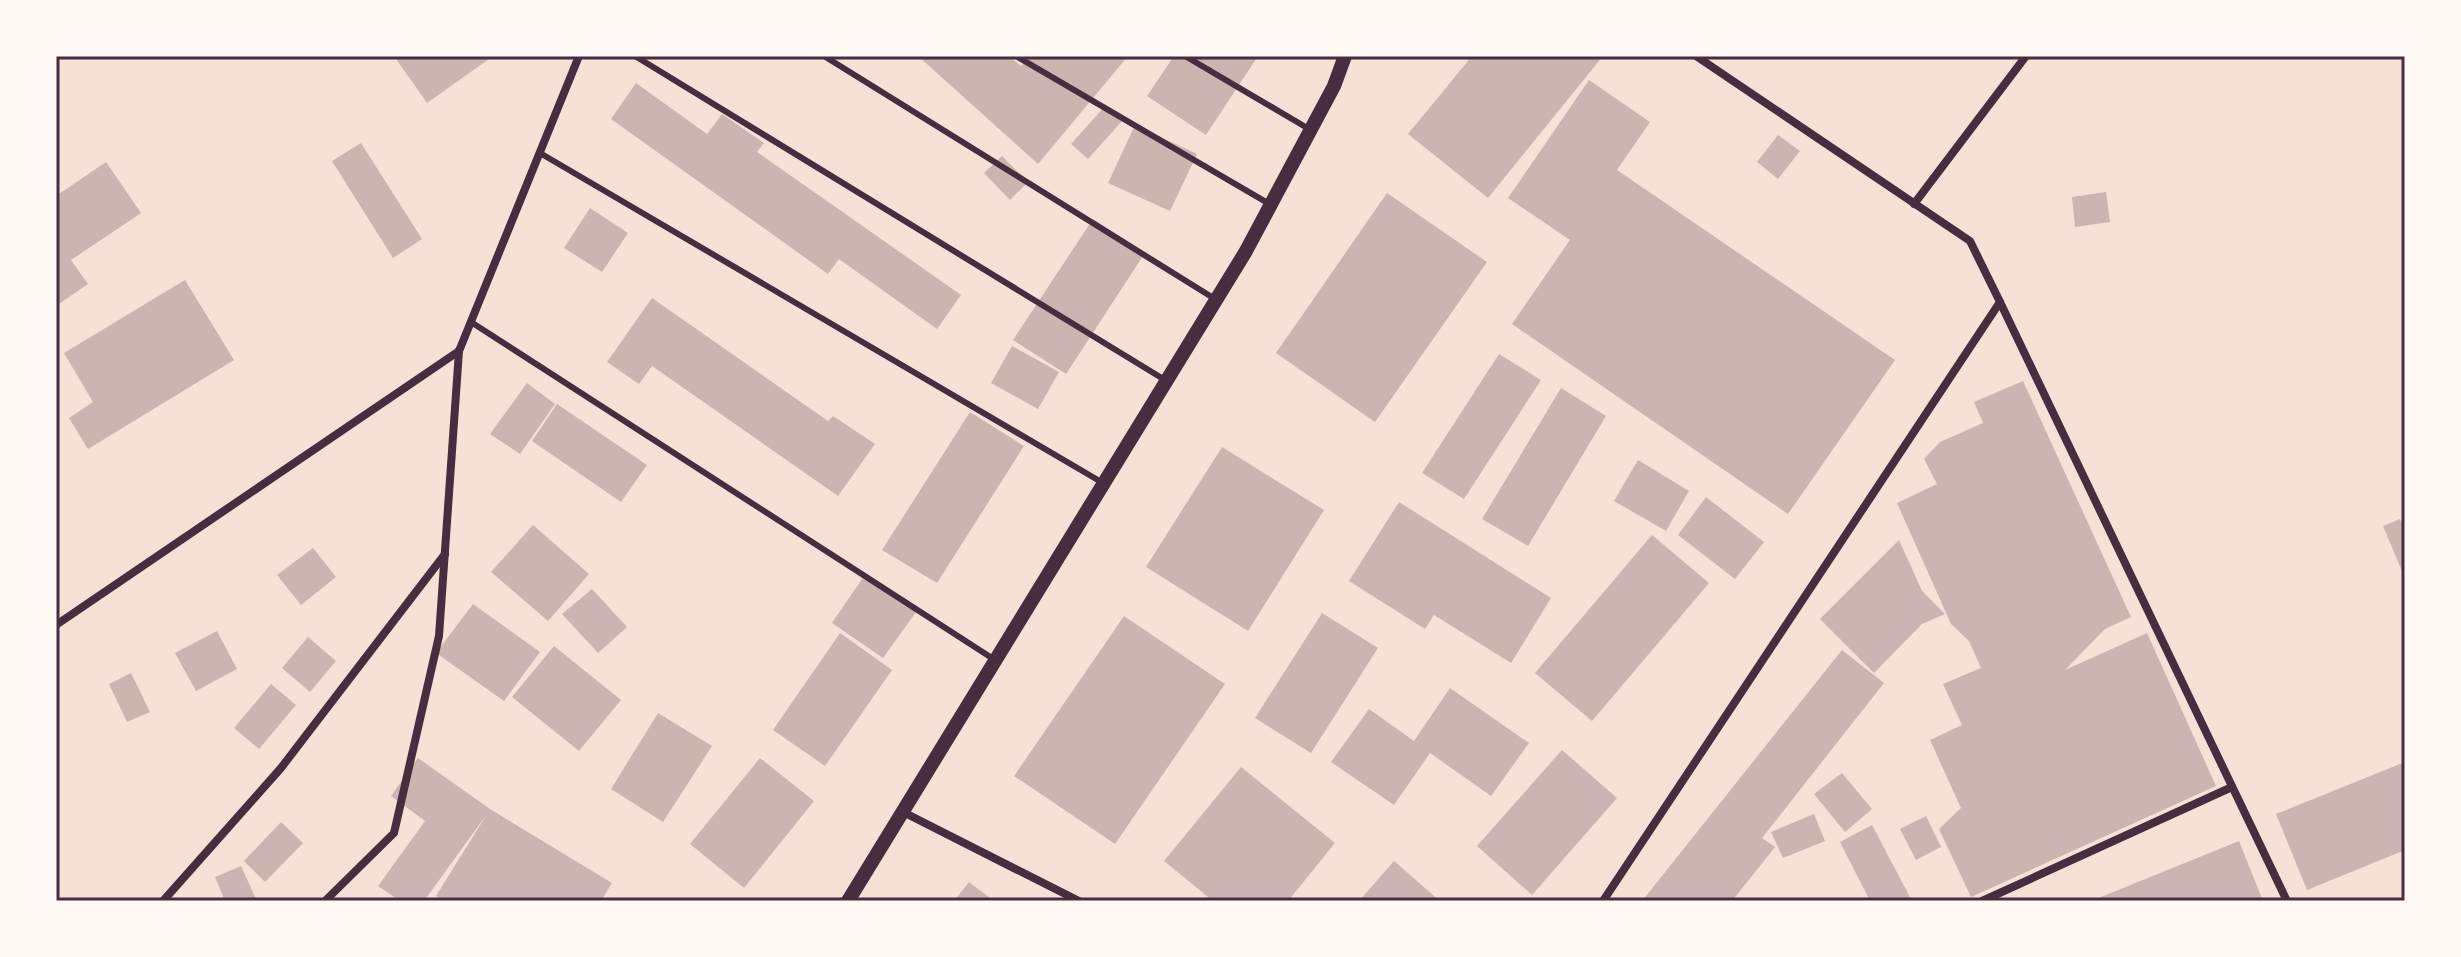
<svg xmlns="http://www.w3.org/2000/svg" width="2461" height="957" font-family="'Exo 2',sans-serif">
<rect width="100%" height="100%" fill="#f7e1d7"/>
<g fill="#ccb4b1">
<path d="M 394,56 L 487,56 L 489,59 L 427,103 Z"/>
<path d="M 918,56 L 1009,56 L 1021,66 L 1030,56 L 1128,56 L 1038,164 Z"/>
<path d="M 1174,56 L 1258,56 L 1206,135 L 1147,96 Z"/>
<path d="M 1472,56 L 1603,56 L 1488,198 L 1408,134 Z"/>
<path d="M 1589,80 L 1650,122 L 1617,170 L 1895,360 L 1788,514 L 1512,324 L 1570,240 L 1508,198 Z"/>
<path d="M 636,83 L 707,134 L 722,114 L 764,143 L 757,152 L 961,295 L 937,329 L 839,259 L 828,274 L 611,119 Z"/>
<path d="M 1105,106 L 1122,121 L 1088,159 L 1071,144 Z"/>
<path d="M 1135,125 L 1197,154 L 1170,211 L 1108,183 Z"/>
<path d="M 1778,135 L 1800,151 L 1778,179 L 1757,162 Z"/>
<path d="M 361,143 L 422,239 L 393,258 L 332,161 Z"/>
<path d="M 1002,156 L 1028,182 L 1010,200 L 984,173 Z"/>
<path d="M 106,162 L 141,213 L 71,260 L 88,284 L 56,306 L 56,196 Z"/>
<path d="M 2106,192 L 2110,222 L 2075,227 L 2072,197 Z"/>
<path d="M 1387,193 L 1487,262 L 1375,422 L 1276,353 Z"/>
<path d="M 590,208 L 628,233 L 602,272 L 564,248 Z"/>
<path d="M 1093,219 L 1145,253 L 1066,374 L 1013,340 Z"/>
<path d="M 185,280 L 234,360 L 88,449 L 69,418 L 93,402 L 64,353 Z"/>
<path d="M 652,298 L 828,421 L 833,416 L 875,444 L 838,496 L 652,366 L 639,384 L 607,362 Z"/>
<path d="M 1012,346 L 1059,372 L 1038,409 L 991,383 Z"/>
<path d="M 1499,354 L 1541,380 L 1464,499 L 1422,473 Z"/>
<path d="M 2023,381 L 2131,617 L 2105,629 L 2065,670 L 2147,633 L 2216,786 L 1971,897 L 1939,829 L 1961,808 L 1930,740 L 1962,725 L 1943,684 L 1981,668 L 1969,641 L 1951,624 L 1897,503 L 1937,484 L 1924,459 L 1940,442 L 1983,423 L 1974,402 Z"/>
<path d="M 527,383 L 555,404 L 520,454 L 490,434 Z"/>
<path d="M 1561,388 L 1606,416 L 1528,546 L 1482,519 Z"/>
<path d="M 557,404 L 647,465 L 621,502 L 532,441 Z"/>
<path d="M 970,412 L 1024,446 L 937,583 L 882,550 Z"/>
<path d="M 1222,447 L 1324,510 L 1248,631 L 1146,567 Z"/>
<path d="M 1638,460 L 1689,491 L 1666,531 L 1614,501 Z"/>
<path d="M 1706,497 L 1764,542 L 1735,579 L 1678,535 Z"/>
<path d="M 1399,502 L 1551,598 L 1511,663 L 1434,615 L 1425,629 L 1349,581 Z"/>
<path d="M 2400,519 L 2405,531 L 2405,578 L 2383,526 Z"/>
<path d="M 533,525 L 589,574 L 548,621 L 491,572 Z"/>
<path d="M 1652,535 L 1709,583 L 1592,721 L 1535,673 Z"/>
<path d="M 1899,540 L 1922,591 L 1945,614 L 1922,624 L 1874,673 L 1820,619 Z"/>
<path d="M 313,548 L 336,577 L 301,605 L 277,575 Z"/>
<path d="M 864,576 L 916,612 L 883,658 L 832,623 Z"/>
<path d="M 592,589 L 627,627 L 598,653 L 562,614 Z"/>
<path d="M 473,604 L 540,652 L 504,701 L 436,653 Z"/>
<path d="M 1322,613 L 1378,648 L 1311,753 L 1255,718 Z"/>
<path d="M 1124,616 L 1225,684 L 1115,844 L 1014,776 Z"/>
<path d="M 217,631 L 237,669 L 196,691 L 175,653 Z"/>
<path d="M 840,633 L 892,670 L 825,766 L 773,730 Z"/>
<path d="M 308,637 L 336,661 L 310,692 L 282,668 Z"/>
<path d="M 554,646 L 621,700 L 579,751 L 512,697 Z"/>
<path d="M 1842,650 L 1884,683 L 1762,838 L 1775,847 L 1732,901 L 1642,901 Z"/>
<path d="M 131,673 L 150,712 L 127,722 L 109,684 Z"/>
<path d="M 271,684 L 296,705 L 259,749 L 234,728 Z"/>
<path d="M 1450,688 L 1529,743 L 1491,796 L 1430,753 L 1394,805 L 1331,762 L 1369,709 L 1414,741 Z"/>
<path d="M 658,713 L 712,746 L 663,822 L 611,789 Z"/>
<path d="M 1562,750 L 1617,798 L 1532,895 L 1477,846 Z"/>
<path d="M 418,758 L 490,809 L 612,883 L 601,901 L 444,901 L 436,896 L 487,814 L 424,901 L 400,901 L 378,886 L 425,821 L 391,796 Z"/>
<path d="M 760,758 L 814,801 L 744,888 L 690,844 Z"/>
<path d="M 2405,762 L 2405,850 L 2307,890 L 2276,814 Z"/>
<path d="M 1241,767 L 1335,843 L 1288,901 L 1213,901 L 1164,861 Z"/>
<path d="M 1842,773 L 1872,809 L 1845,832 L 1814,794 Z"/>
<path d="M 1814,814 L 1825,841 L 1783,858 L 1771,832 Z"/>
<path d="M 1926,816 L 1941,847 L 1916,860 L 1900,829 Z"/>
<path d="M 281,822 L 303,843 L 265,882 L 244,861 Z"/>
<path d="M 1872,825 L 1912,901 L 1870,901 L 1840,842 Z"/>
<path d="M 2239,841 L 2263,901 L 2091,901 Z"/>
<path d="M 1394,861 L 1440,901 L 1359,901 Z"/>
<path d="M 241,866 L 256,899 L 225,901 L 215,877 Z"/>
<path d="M 969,882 L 994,901 L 954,901 Z"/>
</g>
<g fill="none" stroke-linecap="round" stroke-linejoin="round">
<g stroke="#4a2c40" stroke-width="6">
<path d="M 635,56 L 1165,380"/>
<path d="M 824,56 L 1215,299"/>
<path d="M 1016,56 L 1271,205"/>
<path d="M 1185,56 L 1309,129"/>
<path d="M 540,153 L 1103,483"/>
<path d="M 471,322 L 995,660"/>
</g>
<g stroke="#4a2c40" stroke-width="8">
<path d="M 1914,204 L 2026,56"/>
<path d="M 2000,302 L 2287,901"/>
<path d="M 56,625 L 459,351 L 579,56"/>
<path d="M 903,812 L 1079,901"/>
<path d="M 163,901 L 281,768 L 445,554"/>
<path d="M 325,901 L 394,833 L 439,636 L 459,351"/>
<path d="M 1603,901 L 2000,302 L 1970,241 L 1696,56"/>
<path d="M 1982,901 L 2232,787"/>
</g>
<path stroke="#4a2c40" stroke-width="14" d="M 848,901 L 1246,251 L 1334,86 L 1345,56"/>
</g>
<rect width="2461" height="957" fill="none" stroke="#fffaf5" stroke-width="116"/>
<rect x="58" y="58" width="2345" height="841" fill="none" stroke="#4a2c40" stroke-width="3"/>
</svg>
